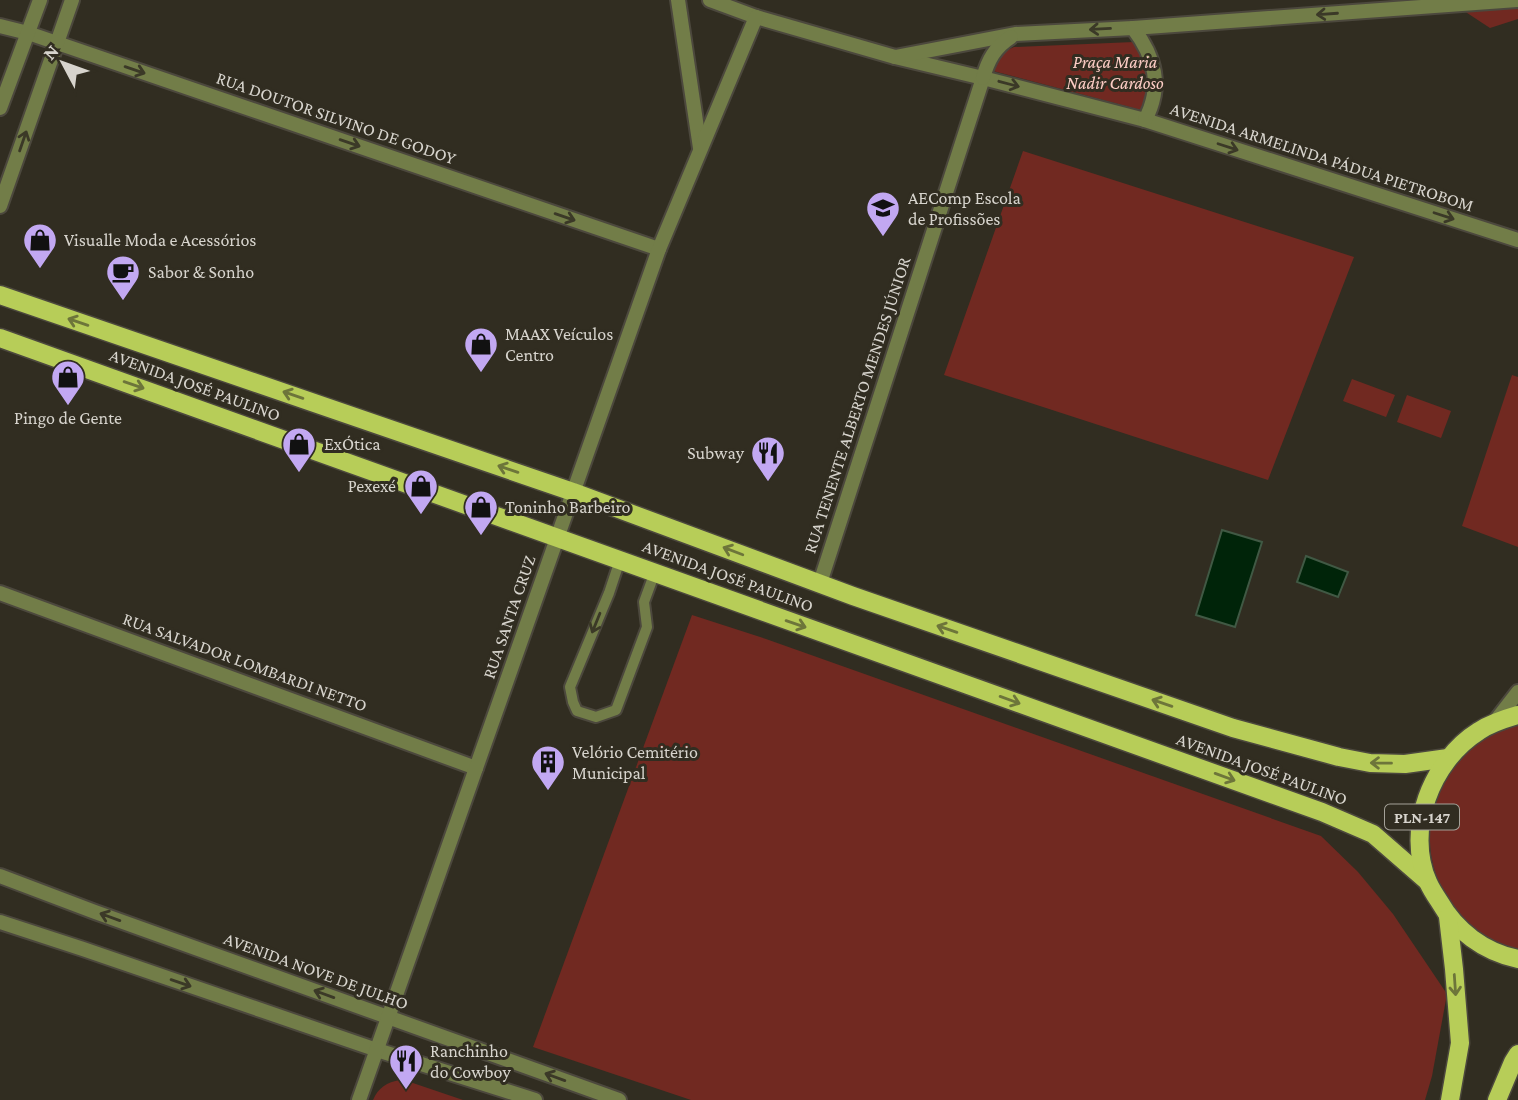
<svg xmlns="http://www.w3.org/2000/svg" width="1518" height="1100" font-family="'Crimson Pro',serif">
<rect width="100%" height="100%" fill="#312d21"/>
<g fill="#712921">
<path d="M 1518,0 L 1518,19 L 1490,28 L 1452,3 Z"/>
<path d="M 1134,42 C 1148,65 1150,86 1141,110 L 993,71 C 997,59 1003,51 1014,47 Z"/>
<path d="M 1023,151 L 1354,257 L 1268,480 L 944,375 Z"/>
<path d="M 1512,375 L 1518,377 L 1518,547 L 1462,526 Z"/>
<path d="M 1352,379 L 1395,395 L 1386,417 L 1343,401 Z"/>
<path d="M 1407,395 L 1451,411 L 1441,438 L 1397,422 Z"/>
<path d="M 692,615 L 766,639 L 1321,836 L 1358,872 L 1393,914 L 1447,994 L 1432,1076 L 1425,1100 L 691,1100 L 533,1047 Z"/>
<path d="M 1518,724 L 1518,950 C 1494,942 1471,932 1455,911 C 1404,844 1433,744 1518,724 Z"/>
<path d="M 400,1080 L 410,1082 L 463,1100 L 373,1100 C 378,1088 387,1082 400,1080 Z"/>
</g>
<g fill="#002409" stroke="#405944" stroke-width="2">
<path d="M 1222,530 L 1262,542 L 1235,627 L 1196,615 Z"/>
<path d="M 1306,556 L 1348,572 L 1338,597 L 1297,582 Z"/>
</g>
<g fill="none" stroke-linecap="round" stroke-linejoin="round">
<g stroke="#4c483d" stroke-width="14">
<path id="service" d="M 620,560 L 609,593 L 570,687 L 573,702 L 577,711 L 596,717 L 616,710 L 647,627 L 644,602 L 655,572"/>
</g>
<g stroke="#4c483d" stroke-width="18">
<g id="minor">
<path d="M 678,0 L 700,148"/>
<path d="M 0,26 L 28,33 L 659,249"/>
<path d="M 895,57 L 983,78 L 1145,120 L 1518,240"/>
<path d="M 820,583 L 983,78"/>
<path d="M 0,593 L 476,768"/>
</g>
</g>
<g stroke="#4c483d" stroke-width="18">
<g id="tertiary">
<path d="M 710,0 L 756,17 L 895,57 L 1015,34 L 1133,28 L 1517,0"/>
<path d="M 1133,28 C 1155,57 1163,86 1145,120"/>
<path d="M 983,78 C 988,60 995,47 1011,37"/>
<path d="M 0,108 L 40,0"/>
<path d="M 0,206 L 72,0"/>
<path d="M 1494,723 L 1518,692"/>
<path d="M 0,876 L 95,912 L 619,1100"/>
<path d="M 0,922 L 83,949 L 377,1050 L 535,1100"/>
<path d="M 359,1100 L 659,249 L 756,17"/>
</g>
</g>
<g stroke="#4c483d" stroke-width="21">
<g id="primary">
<path d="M 0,295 L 573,492 L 853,596 L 1233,728 L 1339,757 L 1370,763 L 1405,764 L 1448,758"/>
<path d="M 0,338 C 441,494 881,654 1322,812 L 1373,834 L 1427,881"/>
<path d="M 1518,715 C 1504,719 1491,723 1479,731 C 1431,761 1405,830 1428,882 C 1431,889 1435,895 1439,901 C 1456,931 1484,952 1518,959"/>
<path d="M 1448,917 L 1454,969 L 1460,1043 L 1450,1100"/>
<path d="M 1497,1100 L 1513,1062 L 1518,1054"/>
</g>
</g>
<use href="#service" stroke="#727d48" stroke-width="10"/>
<use href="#minor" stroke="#727d48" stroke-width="14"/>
<use href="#tertiary" stroke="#727d48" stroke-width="14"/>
<use href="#primary" stroke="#b7cd58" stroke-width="18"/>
</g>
<defs><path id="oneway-shaft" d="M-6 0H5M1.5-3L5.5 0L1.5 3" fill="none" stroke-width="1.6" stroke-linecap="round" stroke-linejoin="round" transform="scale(1.75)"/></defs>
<g stroke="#3b3927">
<use href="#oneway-shaft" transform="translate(1327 14) rotate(176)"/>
<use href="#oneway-shaft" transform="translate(1100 29) rotate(177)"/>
<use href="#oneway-shaft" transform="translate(135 70) rotate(19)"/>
<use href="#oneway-shaft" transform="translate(1009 84) rotate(15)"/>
<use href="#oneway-shaft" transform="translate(23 141) rotate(-71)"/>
<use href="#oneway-shaft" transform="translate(350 143) rotate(19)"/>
<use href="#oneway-shaft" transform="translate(1228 147) rotate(18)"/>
<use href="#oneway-shaft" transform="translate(1444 216) rotate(18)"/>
<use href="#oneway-shaft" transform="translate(565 217) rotate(19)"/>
<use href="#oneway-shaft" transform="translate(596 623) rotate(112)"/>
<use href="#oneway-shaft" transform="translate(110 917) rotate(-160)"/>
<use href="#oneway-shaft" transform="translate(181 983) rotate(19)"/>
<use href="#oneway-shaft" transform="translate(324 994) rotate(-160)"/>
<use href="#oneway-shaft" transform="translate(555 1077) rotate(-160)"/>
</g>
<g stroke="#6d753a">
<use href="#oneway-shaft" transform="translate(78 322) rotate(-161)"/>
<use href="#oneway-shaft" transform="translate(134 385) rotate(19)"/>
<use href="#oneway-shaft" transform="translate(293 395) rotate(-161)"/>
<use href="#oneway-shaft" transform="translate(508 469) rotate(-161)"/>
<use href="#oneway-shaft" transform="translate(733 551) rotate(-159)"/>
<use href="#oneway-shaft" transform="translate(796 624) rotate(19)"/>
<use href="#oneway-shaft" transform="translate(947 629) rotate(-161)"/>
<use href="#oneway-shaft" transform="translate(1010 700) rotate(20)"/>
<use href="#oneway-shaft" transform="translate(1162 703) rotate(-161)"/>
<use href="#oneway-shaft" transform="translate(1381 763) rotate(-179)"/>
<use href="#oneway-shaft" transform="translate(1225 777) rotate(20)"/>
<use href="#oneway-shaft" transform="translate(1455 985) rotate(86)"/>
</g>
<defs>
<g id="university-pin" transform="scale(1.75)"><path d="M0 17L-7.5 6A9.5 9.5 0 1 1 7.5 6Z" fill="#c2a8f2" stroke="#312d21"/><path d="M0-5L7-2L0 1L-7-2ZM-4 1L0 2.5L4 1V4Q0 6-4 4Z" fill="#111"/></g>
<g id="shop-pin" transform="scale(1.75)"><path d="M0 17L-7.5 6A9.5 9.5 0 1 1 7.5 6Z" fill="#c2a8f2" stroke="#312d21"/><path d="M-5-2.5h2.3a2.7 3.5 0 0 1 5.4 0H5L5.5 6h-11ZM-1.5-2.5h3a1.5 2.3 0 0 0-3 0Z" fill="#111"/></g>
<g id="cafe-pin" transform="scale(1.75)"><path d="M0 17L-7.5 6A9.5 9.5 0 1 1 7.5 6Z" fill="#c2a8f2" stroke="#312d21"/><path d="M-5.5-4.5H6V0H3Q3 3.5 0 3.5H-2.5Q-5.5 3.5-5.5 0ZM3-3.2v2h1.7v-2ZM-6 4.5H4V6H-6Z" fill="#111"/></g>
<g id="restaurant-pin" transform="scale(1.75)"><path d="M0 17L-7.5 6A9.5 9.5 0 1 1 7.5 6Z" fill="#c2a8f2" stroke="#312d21"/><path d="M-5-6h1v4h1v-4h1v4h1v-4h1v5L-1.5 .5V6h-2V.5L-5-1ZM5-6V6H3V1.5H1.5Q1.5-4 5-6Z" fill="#111"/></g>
<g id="building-pin" transform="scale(1.75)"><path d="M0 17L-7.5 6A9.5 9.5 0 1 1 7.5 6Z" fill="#c2a8f2" stroke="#312d21"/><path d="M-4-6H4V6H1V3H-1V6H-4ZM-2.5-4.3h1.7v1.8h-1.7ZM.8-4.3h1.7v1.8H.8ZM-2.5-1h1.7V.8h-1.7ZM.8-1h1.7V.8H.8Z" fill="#111"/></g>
</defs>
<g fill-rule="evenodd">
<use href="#university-pin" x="883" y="208"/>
<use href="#shop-pin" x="40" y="240"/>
<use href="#cafe-pin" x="123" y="272"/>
<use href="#shop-pin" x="481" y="344"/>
<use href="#shop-pin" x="68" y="377"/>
<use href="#shop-pin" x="299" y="444"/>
<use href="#restaurant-pin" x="768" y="453"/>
<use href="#shop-pin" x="421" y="486"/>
<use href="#shop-pin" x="481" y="507"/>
<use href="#building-pin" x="548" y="762"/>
<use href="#restaurant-pin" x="406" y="1061"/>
</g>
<g text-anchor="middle" stroke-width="6" stroke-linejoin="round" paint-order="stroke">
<rect fill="#312d21" stroke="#a5a299" stroke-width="2" x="1385" y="804.5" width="74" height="25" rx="5"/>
<g font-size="16" font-weight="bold" fill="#d7d4cd">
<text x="1422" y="823">PLN-147</text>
</g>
<g font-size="18" font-style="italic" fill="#fdcdc5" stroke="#312d21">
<text x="1115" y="68">Praça Maria<tspan x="1115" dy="21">Nadir Cardoso</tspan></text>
</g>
<g font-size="18" fill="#d7d4cd" stroke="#312d21">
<text transform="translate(336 118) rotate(19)" y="6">RUA DOUTOR SILVINO DE GODOY</text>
<text transform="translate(1322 157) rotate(18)" y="6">AVENIDA ARMELINDA PÁDUA PIETROBOM</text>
<text transform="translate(195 385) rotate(20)" y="6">AVENIDA JOSÉ PAULINO</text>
<text transform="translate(857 405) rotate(-72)" y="6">RUA TENENTE ALBERTO MENDES JÚNIOR</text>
<text transform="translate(728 576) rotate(20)" y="6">AVENIDA JOSÉ PAULINO</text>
<text transform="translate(509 617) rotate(-71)" y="6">RUA SANTA CRUZ</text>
<text transform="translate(245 662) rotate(20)" y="6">RUA SALVADOR LOMBARDI NETTO</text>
<text transform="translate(1262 769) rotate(20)" y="6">AVENIDA JOSÉ PAULINO</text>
<text transform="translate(316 971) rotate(20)" y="6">AVENIDA NOVE DE JULHO</text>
</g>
<g font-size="18" fill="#d7d4cd" stroke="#312d21" text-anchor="start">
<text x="908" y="204">AEComp Escola<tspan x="908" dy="21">de Profissões</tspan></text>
<text x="64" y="246">Visualle Moda e Acessórios</text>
<text x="148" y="278">Sabor &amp; Sonho</text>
<text x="505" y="340">MAAX Veículos<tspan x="505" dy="21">Centro</tspan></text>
<text x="68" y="424" text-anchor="middle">Pingo de Gente</text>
<text x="324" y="450">ExÓtica</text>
<text x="744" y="459" text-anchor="end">Subway</text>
<text x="396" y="492" text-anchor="end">Pexexé</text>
<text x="505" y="513">Toninho Barbeiro</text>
<text x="572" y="758">Velório Cemitério<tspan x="572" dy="21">Municipal</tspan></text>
<text x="430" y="1057">Ranchinho<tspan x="430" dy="21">do Cowboy</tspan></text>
</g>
</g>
<g transform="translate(63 63) rotate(311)" stroke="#312d21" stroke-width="5" paint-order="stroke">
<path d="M0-5L12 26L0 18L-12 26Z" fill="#d7d4cd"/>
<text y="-10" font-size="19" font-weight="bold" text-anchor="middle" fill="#d7d4cd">N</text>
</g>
</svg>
